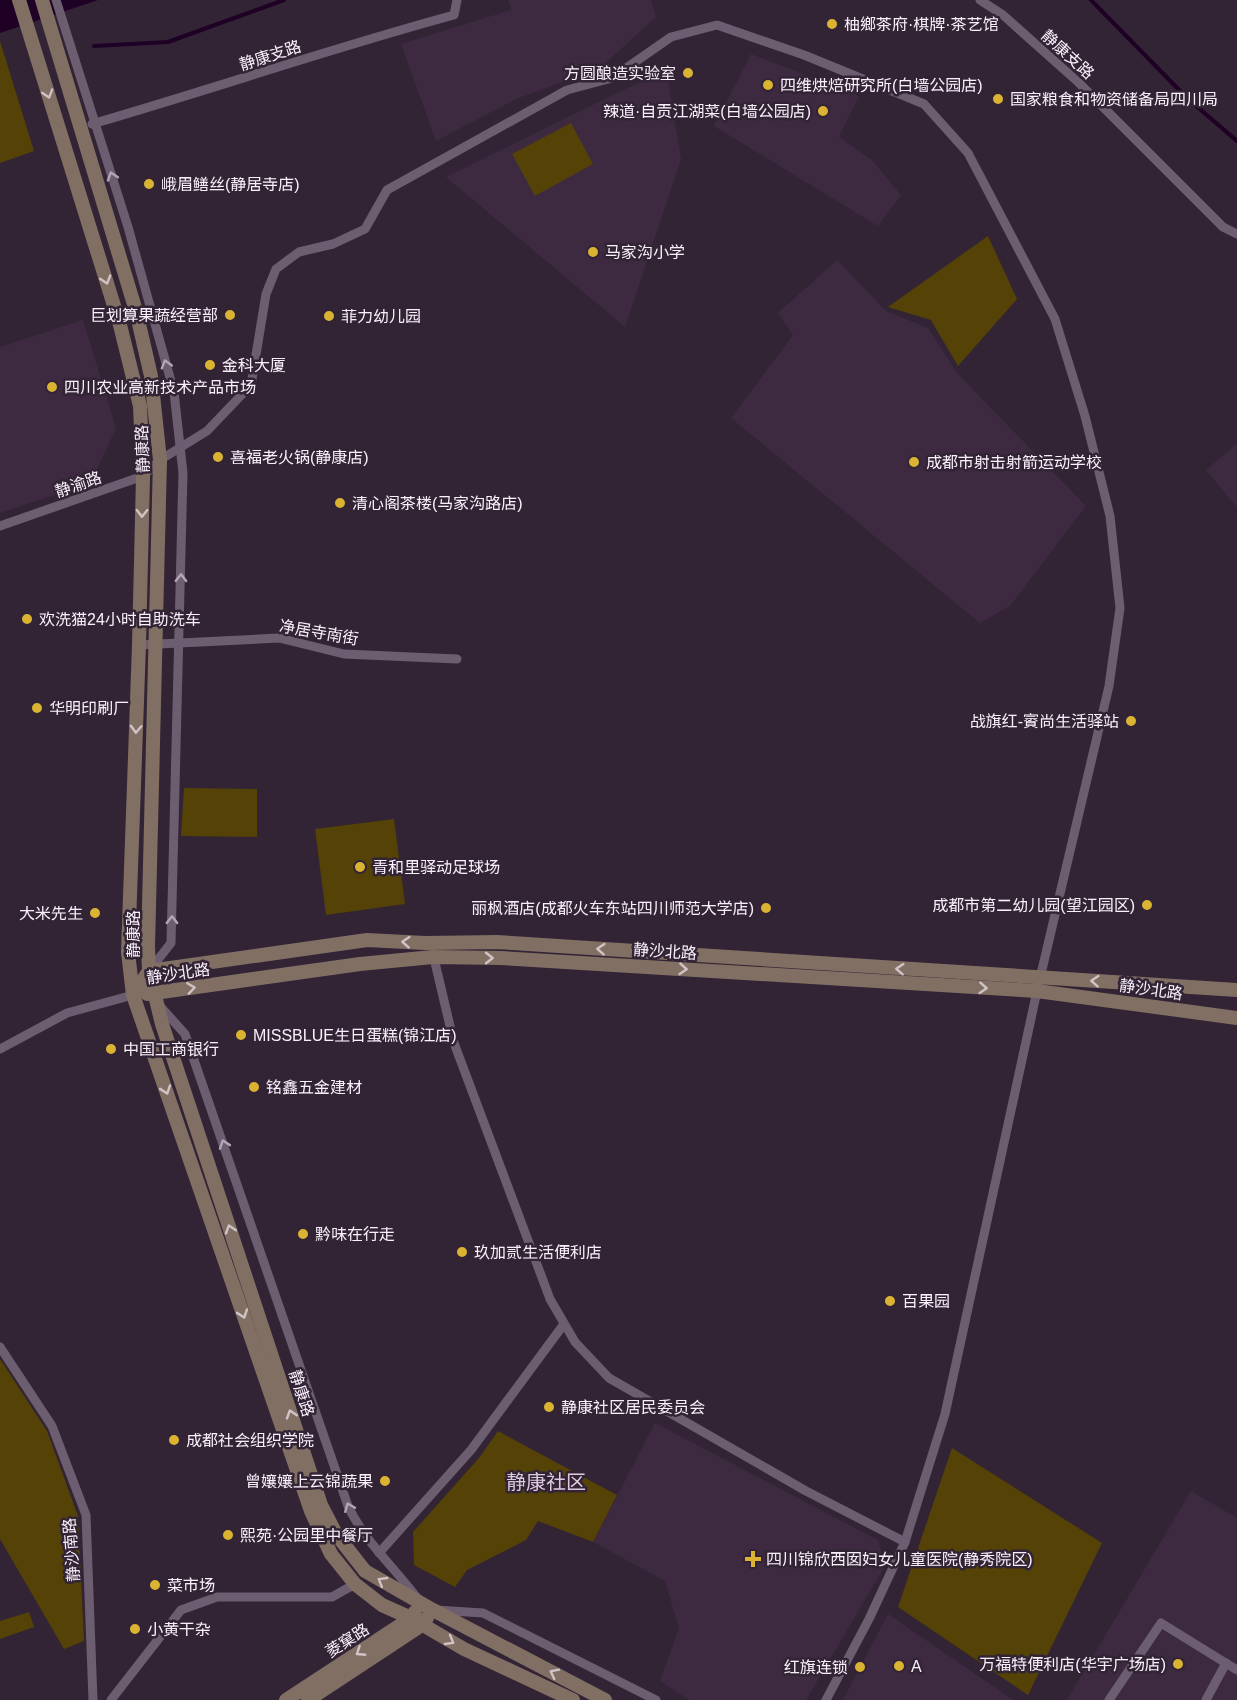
<svg xmlns="http://www.w3.org/2000/svg" width="1237" height="1700" font-family="Arial,'Noto Sans SC',sans-serif">
<rect width="100%" height="100%" fill="#322435"/>
<g fill="#3d2a41">
<path d="M 508,0 L 651,0 L 656,17 L 600,68 L 516,99 L 436,141 L 401,44 L 511,10 Z"/>
<path d="M 751,54 L 859,96 L 839,137 L 872,160 L 901,195 L 878,226 L 714,126 Z"/>
<path d="M 666,69 L 681,159 L 625,327 L 446,177 Z"/>
<path d="M 837,260 L 886,311 L 928,328 L 957,373 L 1086,506 L 1010,606 L 980,623 L 731,418 L 793,335 L 778,313 Z"/>
<path d="M 83,320 L 116,428 L 91,483 L 0,513 L 0,347 Z"/>
<path d="M 1237,444 L 1237,507 L 1206,470 Z"/>
<path d="M 655,1423 L 878,1540 L 885,1566 L 806,1700 L 689,1700 L 660,1681 L 679,1628 L 665,1581 L 593,1542 Z"/>
<path d="M 1191,1491 L 1237,1518 L 1237,1700 L 1067,1700 Z"/>
<path d="M 888,1614 L 1013,1700 L 843,1700 Z"/>
</g>
<g fill="#544206">
<path d="M 0,41 L 34,151 L 0,163 Z"/>
<path d="M 571,123 L 593,164 L 535,196 L 512,154 Z"/>
<path d="M 988,236 L 1017,299 L 958,366 L 931,320 L 888,307 Z"/>
<path d="M 184,788 L 257,789 L 257,837 L 181,836 Z"/>
<path d="M 394,819 L 405,904 L 326,915 L 315,829 Z"/>
<path d="M 0,1359 L 47,1431 L 78,1516 L 84,1641 L 64,1649 L 0,1539 Z"/>
<path d="M 498,1431 L 617,1495 L 593,1542 L 538,1521 L 526,1540 L 467,1570 L 455,1587 L 414,1565 L 413,1532 L 479,1458 Z"/>
<path d="M 952,1448 L 1102,1543 L 1028,1695 L 898,1607 Z"/>
<path d="M 29,1612 L 34,1627 L 0,1639 L 0,1621 Z"/>
</g>
<path fill="#1e0124" d="M 0,0 L 98,0 L 0,33 Z"/>
<g fill="none" stroke-linecap="round" stroke-linejoin="round">
<g stroke="#1e0124" stroke-width="4">
<path d="M 1091,0 L 1188,99 L 1237,141"/>
<path d="M 94,46 L 168,42 L 284,0"/>
</g>
<g stroke="#6d5d70" stroke-width="9">
<path d="M 56,0 L 128,227 L 174,392 L 183,473 L 171,943 L 149,971"/>
<path d="M 980,0 L 1003,15 L 1078,82 L 1223,227 L 1237,234"/>
<path d="M 92,124 C 213,89 332,48 454,15 L 457,0"/>
<path d="M 0,526 L 143,476 L 160,460 L 207,431 L 251,385 L 266,294 L 276,269 L 299,252 L 333,244 L 365,229 L 387,190 L 567,90 L 612,78 L 671,37 L 717,25 L 804,55 L 924,104 L 968,153 L 1055,319 L 1085,416 L 1110,516 L 1120,608 L 1109,686 L 1037,991 L 945,1414 L 905,1542 L 869,1619 L 826,1700"/>
<path d="M 139,645 L 279,638 L 344,654 L 457,659"/>
<path d="M 433,954 L 454,1043 L 550,1299 L 575,1342 L 609,1378 L 806,1491 L 905,1542"/>
<path d="M 159,1005 L 185,1034 L 348,1506 C 365,1542 394,1567 418,1599"/>
<path d="M 0,1049 L 67,1013 L 133,995"/>
<path d="M 0,1347 L 52,1426 L 86,1515 L 93,1700"/>
<path d="M 379,1553 L 471,1450 L 564,1324"/>
<path d="M 436,1610 L 483,1613 L 656,1700"/>
<path d="M 111,1700 L 181,1610 L 217,1597 L 332,1597 L 355,1584"/>
<path d="M 1109,1700 L 1161,1623 L 1237,1670"/>
<path d="M 1206,1700 L 1226,1663"/>
</g>
<g stroke="#826f64" stroke-width="14">
<path d="M 19,0 L 120,325 L 140,406 L 143,476 L 139,645 L 128,952 L 133,995 L 311,1511 L 331,1554 L 355,1584 L 382,1605 L 411,1618 L 464,1649 L 573,1700"/>
<path d="M 42,0 L 136,311 L 151,376 L 160,460 L 148,946 L 149,971 L 162,1024 L 321,1505 L 336,1534 L 365,1571 L 433,1610 L 605,1700"/>
<path d="M 147,994 L 360,964 L 433,957 L 501,958 L 1037,991 L 1237,1018"/>
<path d="M 133,995 L 149,971 L 367,940 L 425,943 L 497,942 L 1237,990"/>
<path d="M 286,1700 L 411,1618 L 415,1612"/>
<path d="M 308,1700 L 422,1625 L 427,1618"/>
</g>
</g>
<defs><path id="oneway-chevron" d="M-2-3.5L2.5 0L-2 3.5" fill="none" stroke-width="1.6" stroke-linecap="round" stroke-linejoin="round" transform="scale(1.5)"/></defs>
<g stroke="#d0c3c6">
<use href="#oneway-chevron" transform="translate(48 94) rotate(73)"/>
<use href="#oneway-chevron" transform="translate(106 280) rotate(73)"/>
<use href="#oneway-chevron" transform="translate(142 513) rotate(91)"/>
<use href="#oneway-chevron" transform="translate(136 729) rotate(92)"/>
<use href="#oneway-chevron" transform="translate(406 942) rotate(-176)"/>
<use href="#oneway-chevron" transform="translate(601 949) rotate(-176)"/>
<use href="#oneway-chevron" transform="translate(489 958)"/>
<use href="#oneway-chevron" transform="translate(683 969) rotate(4)"/>
<use href="#oneway-chevron" transform="translate(900 969) rotate(-176)"/>
<use href="#oneway-chevron" transform="translate(1095 981) rotate(-176)"/>
<use href="#oneway-chevron" transform="translate(191 988) rotate(-8)"/>
<use href="#oneway-chevron" transform="translate(983 988) rotate(4)"/>
<use href="#oneway-chevron" transform="translate(166 1090) rotate(71)"/>
<use href="#oneway-chevron" transform="translate(230 1229) rotate(-108)"/>
<use href="#oneway-chevron" transform="translate(243 1314) rotate(71)"/>
<use href="#oneway-chevron" transform="translate(291 1414) rotate(-108)"/>
<use href="#oneway-chevron" transform="translate(382 1581) rotate(-149)"/>
<use href="#oneway-chevron" transform="translate(450 1641) rotate(30)"/>
<use href="#oneway-chevron" transform="translate(360 1652) rotate(147)"/>
<use href="#oneway-chevron" transform="translate(554 1673) rotate(-153)"/>
</g>
<g stroke="#b4a6b6">
<use href="#oneway-chevron" transform="translate(112 176) rotate(-108)"/>
<use href="#oneway-chevron" transform="translate(166 364) rotate(-106)"/>
<use href="#oneway-chevron" transform="translate(181 578) rotate(-89)"/>
<use href="#oneway-chevron" transform="translate(172 920) rotate(-89)"/>
<use href="#oneway-chevron" transform="translate(224 1144) rotate(-109)"/>
<use href="#oneway-chevron" transform="translate(349 1507) rotate(-112)"/>
</g>
<g fill="#dbb333" stroke="#322435" stroke-width="2">
<circle cx="832" cy="24" r="6"/>
<circle cx="688" cy="73" r="6"/>
<circle cx="768" cy="85" r="6"/>
<circle cx="998" cy="99" r="6"/>
<circle cx="823" cy="111" r="6"/>
<circle cx="149" cy="184" r="6"/>
<circle cx="593" cy="252" r="6"/>
<circle cx="230" cy="315" r="6"/>
<circle cx="329" cy="316" r="6"/>
<circle cx="210" cy="365" r="6"/>
<circle cx="52" cy="387" r="6"/>
<circle cx="218" cy="457" r="6"/>
<circle cx="914" cy="462" r="6"/>
<circle cx="340" cy="503" r="6"/>
<circle cx="27" cy="619" r="6"/>
<circle cx="37" cy="708" r="6"/>
<circle cx="1131" cy="721" r="6"/>
<circle cx="360" cy="867" r="6"/>
<circle cx="1147" cy="905" r="6"/>
<circle cx="766" cy="908" r="6"/>
<circle cx="95" cy="913" r="6"/>
<circle cx="241" cy="1035" r="6"/>
<circle cx="111" cy="1049" r="6"/>
<circle cx="254" cy="1087" r="6"/>
<circle cx="303" cy="1234" r="6"/>
<circle cx="462" cy="1252" r="6"/>
<circle cx="890" cy="1301" r="6"/>
<circle cx="549" cy="1407" r="6"/>
<circle cx="174" cy="1440" r="6"/>
<circle cx="385" cy="1481" r="6"/>
<circle cx="228" cy="1535" r="6"/>
<path d="M750 1550h6v6h6v6h-6v6h-6v-6h-6v-6h6z"/>
<circle cx="155" cy="1585" r="6"/>
<circle cx="135" cy="1629" r="6"/>
<circle cx="1178" cy="1664" r="6"/>
<circle cx="899" cy="1666" r="6"/>
<circle cx="860" cy="1667" r="6"/>
</g>
<g text-anchor="middle" stroke-width="5" stroke-linejoin="round" paint-order="stroke">
<g font-size="16" fill="#faf0fb" stroke="#322435" text-anchor="start">
<text x="844" y="30">柚鄉茶府·棋牌·茶艺馆</text>
<text x="676" y="79" text-anchor="end">方圆酿造实验室</text>
<text x="780" y="91">四维烘焙研究所(白墙公园店)</text>
<text x="1010" y="105">国家粮食和物资储备局四川局</text>
<text x="811" y="117" text-anchor="end">辣道·自贡江湖菜(白墙公园店)</text>
<text x="161" y="190">峨眉鳝丝(静居寺店)</text>
<text x="605" y="258">马家沟小学</text>
<text x="218" y="321" text-anchor="end">巨划算果蔬经营部</text>
<text x="341" y="322">菲力幼儿园</text>
<text x="222" y="371">金科大厦</text>
<text x="64" y="393">四川农业高新技术产品市场</text>
<text x="230" y="463">喜福老火锅(静康店)</text>
<text x="926" y="468">成都市射击射箭运动学校</text>
<text x="352" y="509">清心阁茶楼(马家沟路店)</text>
<text x="39" y="625">欢洗猫24小时自助洗车</text>
<text x="49" y="714">华明印刷厂</text>
<text x="1119" y="727" text-anchor="end">战旗红-賨尚生活驿站</text>
<text x="372" y="873">青和里驿动足球场</text>
<text x="1135" y="911" text-anchor="end">成都市第二幼儿园(望江园区)</text>
<text x="754" y="914" text-anchor="end">丽枫酒店(成都火车东站四川师范大学店)</text>
<text x="83" y="919" text-anchor="end">大米先生</text>
<text x="253" y="1041">MISSBLUE生日蛋糕(锦江店)</text>
<text x="123" y="1055">中国工商银行</text>
<text x="266" y="1093">铭鑫五金建材</text>
<text x="315" y="1240">黔味在行走</text>
<text x="474" y="1258">玖加贰生活便利店</text>
<text x="902" y="1307">百果园</text>
<text x="561" y="1413">静康社区居民委员会</text>
<text x="186" y="1446">成都社会组织学院</text>
<text x="373" y="1487" text-anchor="end">曾孃孃上云锦蔬果</text>
<text x="240" y="1541">熙苑·公园里中餐厅</text>
<text x="766" y="1565">四川锦欣西囡妇女儿童医院(静秀院区)</text>
<text x="167" y="1591">菜市场</text>
<text x="147" y="1635">小黄干杂</text>
<text x="1166" y="1670" text-anchor="end">万福特便利店(华宇广场店)</text>
<text x="911" y="1672">A</text>
<text x="848" y="1673" text-anchor="end">红旗连锁</text>
</g>
<g font-size="16" fill="#faf0fb" stroke="#322435">
<text transform="translate(1068 54) rotate(42)" y="6">静康支路</text>
<text transform="translate(270 55) rotate(-18)" y="6">静康支路</text>
<text transform="translate(142 449) rotate(-92)" y="6">静康路</text>
<text transform="translate(78 484) rotate(-19)" y="6">静渝路</text>
<text transform="translate(319 632) rotate(10)" y="6">净居寺南街</text>
<text transform="translate(133 934) rotate(-90)" y="6">静康路</text>
<text transform="translate(665 951) rotate(4)" y="6">静沙北路</text>
<text transform="translate(178 973) rotate(-8)" y="6">静沙北路</text>
<text transform="translate(1151 989) rotate(8)" y="6">静沙北路</text>
<text transform="translate(302 1393) rotate(72)" y="6">静康路</text>
<text transform="translate(71 1550) rotate(-94)" y="6">静沙南路</text>
<text transform="translate(347 1640) rotate(-33)" y="6">菱窠路</text>
</g>
<g font-size="20" fill="#ddcae0" stroke="#322435">
<text x="546" y="1489">静康社区</text>
</g>
</g>
</svg>
